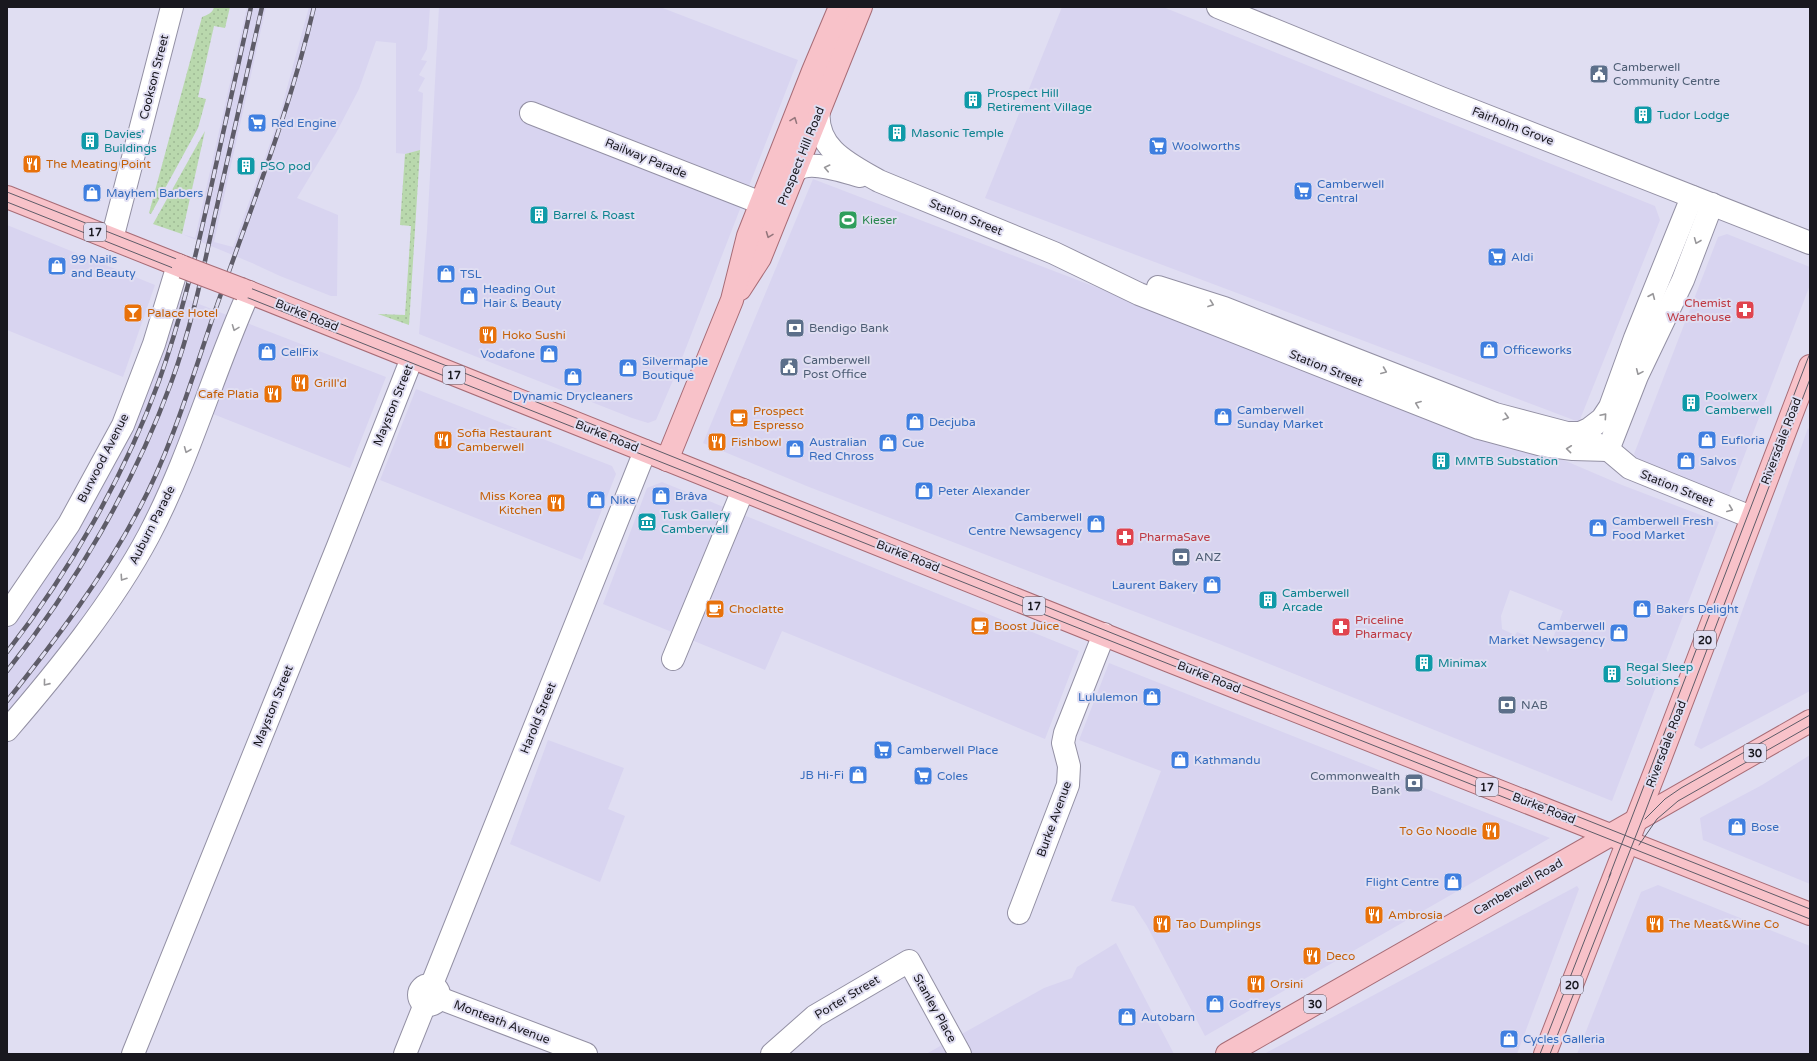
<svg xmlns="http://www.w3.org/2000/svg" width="1817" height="1061" font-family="'Varela Round',sans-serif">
<defs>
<pattern id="grass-dots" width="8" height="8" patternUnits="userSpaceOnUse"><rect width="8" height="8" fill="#b9d8ad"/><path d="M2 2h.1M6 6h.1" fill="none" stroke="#9eb994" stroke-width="1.8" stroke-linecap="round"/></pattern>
</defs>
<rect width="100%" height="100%" fill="#e0def2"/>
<g fill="#d8d4f0" fill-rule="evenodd">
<path d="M 247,7 L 266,7 L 214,242 L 233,247 L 278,121 L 309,7 L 430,7 L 427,49 L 421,60 L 427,61 L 419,75 L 425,78 L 418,91 L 423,93 L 420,150 L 405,154 L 396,153 L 396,43 L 376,41 L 359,89 L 336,133 L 297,198 L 338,215 L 337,296 L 331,296 L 280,276 L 252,263 L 182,234 L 195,238 Z"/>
<path d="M 439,7 L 660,7 L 798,60 L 677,371 L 656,420 L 648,423 L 632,418 L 419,334 L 427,231 Z"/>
<path d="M 1062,7 L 1163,7 L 1655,206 L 1660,220 L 1579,422 L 985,198 Z"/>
<path d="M 813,179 L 1514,447 L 1561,459 L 1622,485 L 1719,522 L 1612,801 L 1222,645 L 809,487 L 703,443 ZM 1510,590 L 1563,611 L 1548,652 L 1543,642 L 1517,632 L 1515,635 L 1502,629 L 1501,616 Z"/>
<path d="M 7,225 L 155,285 L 123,377 L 7,330 Z"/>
<path d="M 1727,234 L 1810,267 L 1810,285 L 1728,498 L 1639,463 L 1634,454 L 1718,237 Z"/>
<path d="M 176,295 L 232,317 L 146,521 L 94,607 L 7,715 L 7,630 L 35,594 L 97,497 L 145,396 Z"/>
<path d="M 247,323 L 386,377 L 350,468 L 213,414 Z"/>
<path d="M 416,389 L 612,466 L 616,474 L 582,560 L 380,480 Z"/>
<path d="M 1808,428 L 1810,431 L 1810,691 L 1701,749 L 1694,745 Z"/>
<path d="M 662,482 L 1079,651 L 1045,739 L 932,692 L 782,631 L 765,670 L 603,604 L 647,488 Z"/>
<path d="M 1109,663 L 1550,838 L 1205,1036 L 1147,926 L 1134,906 L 1111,901 L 1161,771 L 1079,740 Z"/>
<path d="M 548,740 L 624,768 L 608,809 L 625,816 L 600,882 L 510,844 Z"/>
<path d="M 1810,755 L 1810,884 L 1703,840 L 1700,818 L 1762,785 Z"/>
<path d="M 1658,885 L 1810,946 L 1810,1054 L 1577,1054 L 1641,892 Z"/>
<path d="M 1577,886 L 1579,889 L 1517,1054 L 1264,1054 Z"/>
<path d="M 1116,943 L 1174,1054 L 926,1054 L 1044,988 L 1072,978 L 1077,967 Z"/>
</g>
<g fill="url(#grass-dots)">
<path d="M 214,7 L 230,7 L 225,28 L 214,26 L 198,97 L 206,99 L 198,128 L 151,214 L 149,213 L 202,17 C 207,15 213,13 214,7 Z"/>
<path d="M 205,131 L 182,234 L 153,224 L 201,138 Z"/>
<path d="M 420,150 L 409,325 L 378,314 L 405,315 L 411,226 L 400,225 L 405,154 Z"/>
</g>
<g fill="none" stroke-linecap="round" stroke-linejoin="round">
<g stroke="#9390a4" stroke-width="24">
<g id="minor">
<path d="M 1218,7 L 1441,98 L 1810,243"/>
<path d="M 819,109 C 814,148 849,164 879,181 L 1054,253 L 1139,294 L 1479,428 L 1542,445 L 1573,449 L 1608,450"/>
<path d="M 531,113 L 761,203"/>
<path d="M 794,173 C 806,157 843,172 860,176"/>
<path d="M 112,239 L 172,7"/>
<path d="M 1158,287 L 1224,308 L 1495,414 L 1586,438 L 1611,452 L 1630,468 L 1751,517"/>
<path d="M 1571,433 L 1580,433 L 1589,429 L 1602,419 L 1610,407 L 1635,338 L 1692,197"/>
<path d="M 1608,450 L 1637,376 L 1683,280 L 1712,204"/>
<path d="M 7,615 L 69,524 L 123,425 L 154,344 L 178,265"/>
<path d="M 673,659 L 743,490"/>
<path d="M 7,730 C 57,672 113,603 149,535 C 190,457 213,372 249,292"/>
<path d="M 1019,913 L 1068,785 L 1069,766 L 1063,743 L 1065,733 L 1104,634"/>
<path d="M 432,984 L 645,451"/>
<circle cx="429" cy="995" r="10"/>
<path d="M 439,998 L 586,1054"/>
<path d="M 133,1054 L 338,546 L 412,358"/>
<path d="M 405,1054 L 425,1004"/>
<path d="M 772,1054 L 815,1016 L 909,961 L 960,1054"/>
</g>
</g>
<g stroke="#a76c76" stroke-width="24">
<g id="major">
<path d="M 7,197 L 183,267"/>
<path d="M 241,289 L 1167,660 L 1810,914"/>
<path d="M 740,289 L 760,258 L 861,7"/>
<path d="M 667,460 L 732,300 L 748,236 L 813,71 L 840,7"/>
<path d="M 1227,1054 L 1810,721"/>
<path d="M 1545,1054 L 1658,764 L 1810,366"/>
</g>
</g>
<use href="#minor" stroke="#fff" stroke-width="22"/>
<use href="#major" stroke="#f8c2c9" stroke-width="22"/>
<g stroke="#5e5c68" stroke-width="1">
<path d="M 7,192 L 412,352 L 1169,656 L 1498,786 L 1579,817 L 1810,909"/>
<path d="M 7,202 L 1810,919"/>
<path d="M 1645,819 L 1665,799 L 1681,788 L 1810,715"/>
<path d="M 1639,845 L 1657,819 L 1678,801 L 1810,726"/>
<path d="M 1609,877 L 1810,353"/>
<path d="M 1540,1054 L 1611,873"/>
<path d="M 1550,1054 L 1644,815 L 1810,379"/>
</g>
<g stroke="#5e5c68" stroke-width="4.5">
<g id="rail">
<path d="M 7,652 C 70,571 124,477 159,381 C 181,319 196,255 210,192 C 224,130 237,69 251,7"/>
<path d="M 7,671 C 74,587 134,484 171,383 C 191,329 203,271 215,215 C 231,146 246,76 262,7"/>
<path d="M 7,701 C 54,642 102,579 138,511 C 172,448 192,378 215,311 C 250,210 290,111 314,7"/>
</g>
</g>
<use href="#rail" stroke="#e0def2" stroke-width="3" stroke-dasharray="9" stroke-linecap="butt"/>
<g stroke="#a76c76" stroke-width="24" stroke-linecap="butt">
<path id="major-bridge" d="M 183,267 L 241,289"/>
</g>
<use href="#major-bridge" stroke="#f8c2c9" stroke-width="22"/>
</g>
<defs><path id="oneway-chevron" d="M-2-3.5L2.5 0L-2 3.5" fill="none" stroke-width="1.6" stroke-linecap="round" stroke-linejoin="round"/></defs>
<g stroke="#94767c">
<use href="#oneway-chevron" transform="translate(794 120) rotate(-69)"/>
<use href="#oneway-chevron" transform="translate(769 235) rotate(111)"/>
</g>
<g stroke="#98979a">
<use href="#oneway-chevron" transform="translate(827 168) rotate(-167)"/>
<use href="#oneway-chevron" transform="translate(1697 241) rotate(112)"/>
<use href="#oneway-chevron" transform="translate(1652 296) rotate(-67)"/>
<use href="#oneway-chevron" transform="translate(1211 304) rotate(20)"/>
<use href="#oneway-chevron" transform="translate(235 328) rotate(111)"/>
<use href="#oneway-chevron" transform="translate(1384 371) rotate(22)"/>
<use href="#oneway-chevron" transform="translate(1639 372) rotate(114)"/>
<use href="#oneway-chevron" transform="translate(1418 404) rotate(-159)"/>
<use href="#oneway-chevron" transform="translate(1604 416) rotate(-49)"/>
<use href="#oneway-chevron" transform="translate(1506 417) rotate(16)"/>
<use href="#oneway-chevron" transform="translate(1569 449) rotate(-174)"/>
<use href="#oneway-chevron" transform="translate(187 450) rotate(112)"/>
<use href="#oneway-chevron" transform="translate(1730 509) rotate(22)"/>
<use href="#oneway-chevron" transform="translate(123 578) rotate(124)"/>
<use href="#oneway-chevron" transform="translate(46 683) rotate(129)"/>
</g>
<defs>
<g id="civic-square" transform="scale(1)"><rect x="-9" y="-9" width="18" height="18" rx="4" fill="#5c6f8a" stroke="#e0def2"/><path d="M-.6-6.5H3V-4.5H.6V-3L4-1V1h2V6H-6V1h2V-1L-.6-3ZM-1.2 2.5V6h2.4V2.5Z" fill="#fff"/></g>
<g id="building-square" transform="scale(1)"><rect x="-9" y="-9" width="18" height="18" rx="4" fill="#0f9aa8" stroke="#e0def2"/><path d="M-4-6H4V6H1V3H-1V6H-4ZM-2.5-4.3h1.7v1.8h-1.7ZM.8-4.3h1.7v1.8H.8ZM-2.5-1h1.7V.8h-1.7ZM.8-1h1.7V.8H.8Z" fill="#fff"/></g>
<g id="supermarket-square" transform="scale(1)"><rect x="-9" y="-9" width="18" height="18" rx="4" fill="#3f7fe0" stroke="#e0def2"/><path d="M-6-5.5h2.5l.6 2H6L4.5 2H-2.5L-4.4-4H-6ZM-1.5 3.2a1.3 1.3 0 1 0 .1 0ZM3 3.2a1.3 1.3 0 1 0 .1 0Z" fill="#fff"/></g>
<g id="restaurant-square" transform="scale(1)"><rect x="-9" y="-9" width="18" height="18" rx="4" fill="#e8710a" stroke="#e0def2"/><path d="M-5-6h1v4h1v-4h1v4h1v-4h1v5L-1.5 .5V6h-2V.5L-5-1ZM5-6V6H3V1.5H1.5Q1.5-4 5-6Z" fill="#fff"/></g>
<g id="shop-square" transform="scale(1)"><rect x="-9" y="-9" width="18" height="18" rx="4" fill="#3f7fe0" stroke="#e0def2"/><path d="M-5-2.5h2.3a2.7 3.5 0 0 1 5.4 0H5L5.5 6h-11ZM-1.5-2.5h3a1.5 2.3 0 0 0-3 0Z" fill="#fff"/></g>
<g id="stadium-square" transform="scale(1)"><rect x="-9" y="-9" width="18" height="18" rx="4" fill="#2e9e5b" stroke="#e0def2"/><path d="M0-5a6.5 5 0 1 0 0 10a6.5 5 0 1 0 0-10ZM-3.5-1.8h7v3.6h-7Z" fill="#fff"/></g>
<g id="pharmacy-square" transform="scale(1)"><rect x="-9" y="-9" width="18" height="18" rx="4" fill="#e0444e" stroke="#e0def2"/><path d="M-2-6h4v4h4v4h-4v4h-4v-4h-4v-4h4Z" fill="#fff"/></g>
<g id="bar-square" transform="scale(1)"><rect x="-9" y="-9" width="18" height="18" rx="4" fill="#e8710a" stroke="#e0def2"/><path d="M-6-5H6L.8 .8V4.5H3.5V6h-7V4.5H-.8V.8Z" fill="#fff"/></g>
<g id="bank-square" transform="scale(1)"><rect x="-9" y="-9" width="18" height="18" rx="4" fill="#5c6f8a" stroke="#e0def2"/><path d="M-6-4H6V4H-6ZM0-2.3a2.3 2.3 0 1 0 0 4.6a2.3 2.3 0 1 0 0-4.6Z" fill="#fff"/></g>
<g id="cafe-square" transform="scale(1)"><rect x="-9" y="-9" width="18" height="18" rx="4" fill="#e8710a" stroke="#e0def2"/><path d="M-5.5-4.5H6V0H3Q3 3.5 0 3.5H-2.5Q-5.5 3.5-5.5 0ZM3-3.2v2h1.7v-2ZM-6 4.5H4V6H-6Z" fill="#fff"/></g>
<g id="museum-square" transform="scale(1)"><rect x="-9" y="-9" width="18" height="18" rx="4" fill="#0f9aa8" stroke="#e0def2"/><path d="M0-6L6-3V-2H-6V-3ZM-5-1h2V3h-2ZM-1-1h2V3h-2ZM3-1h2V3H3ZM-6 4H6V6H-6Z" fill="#fff"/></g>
</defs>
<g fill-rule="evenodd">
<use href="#civic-square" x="1599" y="74"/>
<use href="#building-square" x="973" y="100"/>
<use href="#building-square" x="1643" y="115"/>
<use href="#supermarket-square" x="257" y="123"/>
<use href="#building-square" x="897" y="133"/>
<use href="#building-square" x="90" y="141"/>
<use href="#supermarket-square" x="1158" y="146"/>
<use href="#restaurant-square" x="32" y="164"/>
<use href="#building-square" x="246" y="166"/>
<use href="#supermarket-square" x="1303" y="191"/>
<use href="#shop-square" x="92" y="193"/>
<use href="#building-square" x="539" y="215"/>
<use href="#stadium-square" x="848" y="220"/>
<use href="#supermarket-square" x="1497" y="257"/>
<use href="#shop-square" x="57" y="266"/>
<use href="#shop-square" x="446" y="274"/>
<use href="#shop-square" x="469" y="296"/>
<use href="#pharmacy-square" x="1745" y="310"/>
<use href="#bar-square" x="133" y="313"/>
<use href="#bank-square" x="795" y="328"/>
<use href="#restaurant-square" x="488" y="335"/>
<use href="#shop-square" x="1489" y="350"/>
<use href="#shop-square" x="267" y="352"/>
<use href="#shop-square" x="549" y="354"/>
<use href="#civic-square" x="789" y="367"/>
<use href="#shop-square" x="628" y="368"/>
<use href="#shop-square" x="573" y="377"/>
<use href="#restaurant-square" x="300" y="383"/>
<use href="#restaurant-square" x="273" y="394"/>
<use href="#building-square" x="1691" y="403"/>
<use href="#shop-square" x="1223" y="417"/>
<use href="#cafe-square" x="739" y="418"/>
<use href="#shop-square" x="915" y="422"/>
<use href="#restaurant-square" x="443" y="440"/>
<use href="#shop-square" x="1707" y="440"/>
<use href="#restaurant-square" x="717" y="442"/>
<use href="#shop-square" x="888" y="443"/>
<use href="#shop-square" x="795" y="449"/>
<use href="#building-square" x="1441" y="461"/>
<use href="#shop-square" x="1686" y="461"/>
<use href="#shop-square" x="924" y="491"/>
<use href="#shop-square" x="661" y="496"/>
<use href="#shop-square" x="596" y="500"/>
<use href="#restaurant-square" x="556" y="503"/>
<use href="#museum-square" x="647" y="522"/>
<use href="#shop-square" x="1096" y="524"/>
<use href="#shop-square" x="1598" y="528"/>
<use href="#pharmacy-square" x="1125" y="537"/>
<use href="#bank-square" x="1181" y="557"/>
<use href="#shop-square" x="1212" y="585"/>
<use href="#building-square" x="1268" y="600"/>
<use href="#cafe-square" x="715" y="609"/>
<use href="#shop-square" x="1642" y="609"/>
<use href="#cafe-square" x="980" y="626"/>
<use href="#pharmacy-square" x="1341" y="627"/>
<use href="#shop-square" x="1619" y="633"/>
<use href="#building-square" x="1424" y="663"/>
<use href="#building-square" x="1612" y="674"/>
<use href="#shop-square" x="1152" y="697"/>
<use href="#bank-square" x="1507" y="705"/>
<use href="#supermarket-square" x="883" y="750"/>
<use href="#shop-square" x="1180" y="760"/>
<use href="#shop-square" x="858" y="775"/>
<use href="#supermarket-square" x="923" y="776"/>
<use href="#bank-square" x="1414" y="783"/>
<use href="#shop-square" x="1737" y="827"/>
<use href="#restaurant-square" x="1491" y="831"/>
<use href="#shop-square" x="1453" y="882"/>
<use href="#restaurant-square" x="1374" y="915"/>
<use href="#restaurant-square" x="1162" y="924"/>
<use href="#restaurant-square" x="1655" y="924"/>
<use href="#restaurant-square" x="1312" y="956"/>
<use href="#restaurant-square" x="1256" y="984"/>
<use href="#shop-square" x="1215" y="1004"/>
<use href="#shop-square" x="1127" y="1017"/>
<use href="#shop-square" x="1509" y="1039"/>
</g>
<g text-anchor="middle" stroke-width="4" stroke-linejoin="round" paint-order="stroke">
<g fill="#e0def2" stroke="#55535e" stroke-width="1">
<rect x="84" y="223" width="22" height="18" rx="3"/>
<rect x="443" y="366" width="22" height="18" rx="3"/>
<rect x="1023" y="597" width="22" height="18" rx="3"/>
<rect x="1694" y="631" width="22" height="18" rx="3"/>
<rect x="1744" y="744" width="22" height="18" rx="3"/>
<rect x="1476" y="778" width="22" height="18" rx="3"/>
<rect x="1561" y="976" width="22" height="18" rx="3"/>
<rect x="1304" y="995" width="22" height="18" rx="3"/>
</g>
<g font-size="11" font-weight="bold" fill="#19181f">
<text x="95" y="236">17</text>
<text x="454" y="379">17</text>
<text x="1034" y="610">17</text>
<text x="1705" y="644">20</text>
<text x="1755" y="757">30</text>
<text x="1487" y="791">17</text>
<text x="1572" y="989">20</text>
<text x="1315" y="1008">30</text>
</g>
<g font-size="12" fill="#4e5e75" stroke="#e0def2" text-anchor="start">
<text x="1613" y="71">Camberwell<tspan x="1613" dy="14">Community Centre</tspan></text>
<text x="809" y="332">Bendigo Bank</text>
<text x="803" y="364">Camberwell<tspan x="803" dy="14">Post Office</tspan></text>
<text x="1195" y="561">ANZ</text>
<text x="1521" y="709">NAB</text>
<text x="1400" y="780" text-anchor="end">Commonwealth<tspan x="1400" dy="14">Bank</tspan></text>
</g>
<g font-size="12" fill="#19181f" stroke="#e0def2">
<text transform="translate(154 77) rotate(-76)" y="4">Cookson Street</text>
<text transform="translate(1513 126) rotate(21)" y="4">Fairholm Grove</text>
<text transform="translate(801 156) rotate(-68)" y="4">Prospect Hill Road</text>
<text transform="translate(646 158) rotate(22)" y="4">Railway Parade</text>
<text transform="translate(966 217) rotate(22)" y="4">Station Street</text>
<text transform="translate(307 315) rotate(22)" y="4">Burke Road</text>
<text transform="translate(1326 368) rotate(22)" y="4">Station Street</text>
<text transform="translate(393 405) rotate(-68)" y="4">Mayston Street</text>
<text transform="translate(607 436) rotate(22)" y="4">Burke Road</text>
<text transform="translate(1781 441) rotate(-69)" y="4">Riversdale Road</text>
<text transform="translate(103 458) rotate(-63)" y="4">Burwood Avenue</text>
<text transform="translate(1677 488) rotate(22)" y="4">Station Street</text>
<text transform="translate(152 525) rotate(-63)" y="4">Auburn Parade</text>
<text transform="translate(908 556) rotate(22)" y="4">Burke Road</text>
<text transform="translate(1209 677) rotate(22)" y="4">Burke Road</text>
<text transform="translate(273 706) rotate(-68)" y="4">Mayston Street</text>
<text transform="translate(538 718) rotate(-68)" y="4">Harold Street</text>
<text transform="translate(1666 744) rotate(-69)" y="4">Riversdale Road</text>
<text transform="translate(1544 808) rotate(21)" y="4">Burke Road</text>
<text transform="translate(1054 819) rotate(-70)" y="4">Burke Avenue</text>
<text transform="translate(1518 887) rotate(-30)" y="4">Camberwell Road</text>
<text transform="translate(847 997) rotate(-31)" y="4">Porter Street</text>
<text transform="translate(935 1008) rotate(61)" y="4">Stanley Place</text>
<text transform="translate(502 1022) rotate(21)" y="4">Monteath Avenue</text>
</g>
<g font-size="12" fill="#0d838f" stroke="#e0def2" text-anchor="start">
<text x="987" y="97">Prospect Hill<tspan x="987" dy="14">Retirement Village</tspan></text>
<text x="1657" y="119">Tudor Lodge</text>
<text x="911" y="137">Masonic Temple</text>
<text x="104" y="138">Davies'<tspan x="104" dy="14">Buildings</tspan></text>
<text x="260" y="170">PSO pod</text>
<text x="553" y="219">Barrel &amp; Roast</text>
<text x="1705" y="400">Poolwerx<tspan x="1705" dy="14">Camberwell</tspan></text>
<text x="1455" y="465">MMTB Substation</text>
<text x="661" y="519">Tusk Gallery<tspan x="661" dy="14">Camberwell</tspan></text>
<text x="1282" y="597">Camberwell<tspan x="1282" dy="14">Arcade</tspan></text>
<text x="1438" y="667">Minimax</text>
<text x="1626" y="671">Regal Sleep<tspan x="1626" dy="14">Solutions</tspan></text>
</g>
<g font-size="12" fill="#366cbe" stroke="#e0def2" text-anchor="start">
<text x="271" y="127">Red Engine</text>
<text x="1172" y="150">Woolworths</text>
<text x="1317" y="188">Camberwell<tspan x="1317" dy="14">Central</tspan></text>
<text x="106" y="197">Mayhem Barbers</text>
<text x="1511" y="261">Aldi</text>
<text x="71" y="263">99 Nails<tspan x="71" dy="14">and Beauty</tspan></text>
<text x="460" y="278">TSL</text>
<text x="483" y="293">Heading Out<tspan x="483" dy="14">Hair &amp; Beauty</tspan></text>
<text x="1503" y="354">Officeworks</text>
<text x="281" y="356">CellFix</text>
<text x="535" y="358" text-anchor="end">Vodafone</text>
<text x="642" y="365">Silvermaple<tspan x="642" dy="14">Boutique</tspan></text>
<text x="573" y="400" text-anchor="middle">Dynamic Drycleaners</text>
<text x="1237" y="414">Camberwell<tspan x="1237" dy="14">Sunday Market</tspan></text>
<text x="929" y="426">Decjuba</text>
<text x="1721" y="444">Eufloria</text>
<text x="809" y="446">Australian<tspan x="809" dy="14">Red Chross</tspan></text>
<text x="902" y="447">Cue</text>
<text x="1700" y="465">Salvos</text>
<text x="938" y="495">Peter Alexander</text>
<text x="675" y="500">Brâva</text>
<text x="610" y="504">Nike</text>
<text x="1082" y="521" text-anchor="end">Camberwell<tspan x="1082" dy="14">Centre Newsagency</tspan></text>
<text x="1612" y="525">Camberwell Fresh<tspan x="1612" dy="14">Food Market</tspan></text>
<text x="1198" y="589" text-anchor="end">Laurent Bakery</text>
<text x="1656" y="613">Bakers Delight</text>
<text x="1605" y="630" text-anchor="end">Camberwell<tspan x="1605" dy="14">Market Newsagency</tspan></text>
<text x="1138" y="701" text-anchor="end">Lululemon</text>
<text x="897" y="754">Camberwell Place</text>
<text x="1194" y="764">Kathmandu</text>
<text x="844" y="779" text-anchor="end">JB Hi-Fi</text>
<text x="937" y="780">Coles</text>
<text x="1751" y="831">Bose</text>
<text x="1439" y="886" text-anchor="end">Flight Centre</text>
<text x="1229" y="1008">Godfreys</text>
<text x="1141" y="1021">Autobarn</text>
<text x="1523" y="1043">Cycles Galleria</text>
</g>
<g font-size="12" fill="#c56008" stroke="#e0def2" text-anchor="start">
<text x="46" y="168">The Meating Point</text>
<text x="147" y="317">Palace Hotel</text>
<text x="502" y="339">Hoko Sushi</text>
<text x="314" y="387">Grill'd</text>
<text x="259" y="398" text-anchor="end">Cafe Platia</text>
<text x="753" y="415">Prospect<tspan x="753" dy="14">Espresso</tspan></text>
<text x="457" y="437">Sofia Restaurant<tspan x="457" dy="14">Camberwell</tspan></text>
<text x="731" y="446">Fishbowl</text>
<text x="542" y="500" text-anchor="end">Miss Korea<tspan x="542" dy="14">Kitchen</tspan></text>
<text x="729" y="613">Choclatte</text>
<text x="994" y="630">Boost Juice</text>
<text x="1477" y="835" text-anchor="end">To Go Noodle</text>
<text x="1388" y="919">Ambrosia</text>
<text x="1176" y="928">Tao Dumplings</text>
<text x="1669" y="928">The Meat&amp;Wine Co</text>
<text x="1326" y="960">Deco</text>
<text x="1270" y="988">Orsini</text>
</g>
<g font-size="12" fill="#27864d" stroke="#e0def2" text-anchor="start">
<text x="862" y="224">Kieser</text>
</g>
<g font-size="12" fill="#be3a42" stroke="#e0def2" text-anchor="start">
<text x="1731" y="307" text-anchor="end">Chemist<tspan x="1731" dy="14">Warehouse</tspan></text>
<text x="1139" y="541">PharmaSave</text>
<text x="1355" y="624">Priceline<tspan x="1355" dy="14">Pharmacy</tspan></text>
</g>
</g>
<rect width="1817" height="1061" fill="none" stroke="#19181f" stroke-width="16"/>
</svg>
